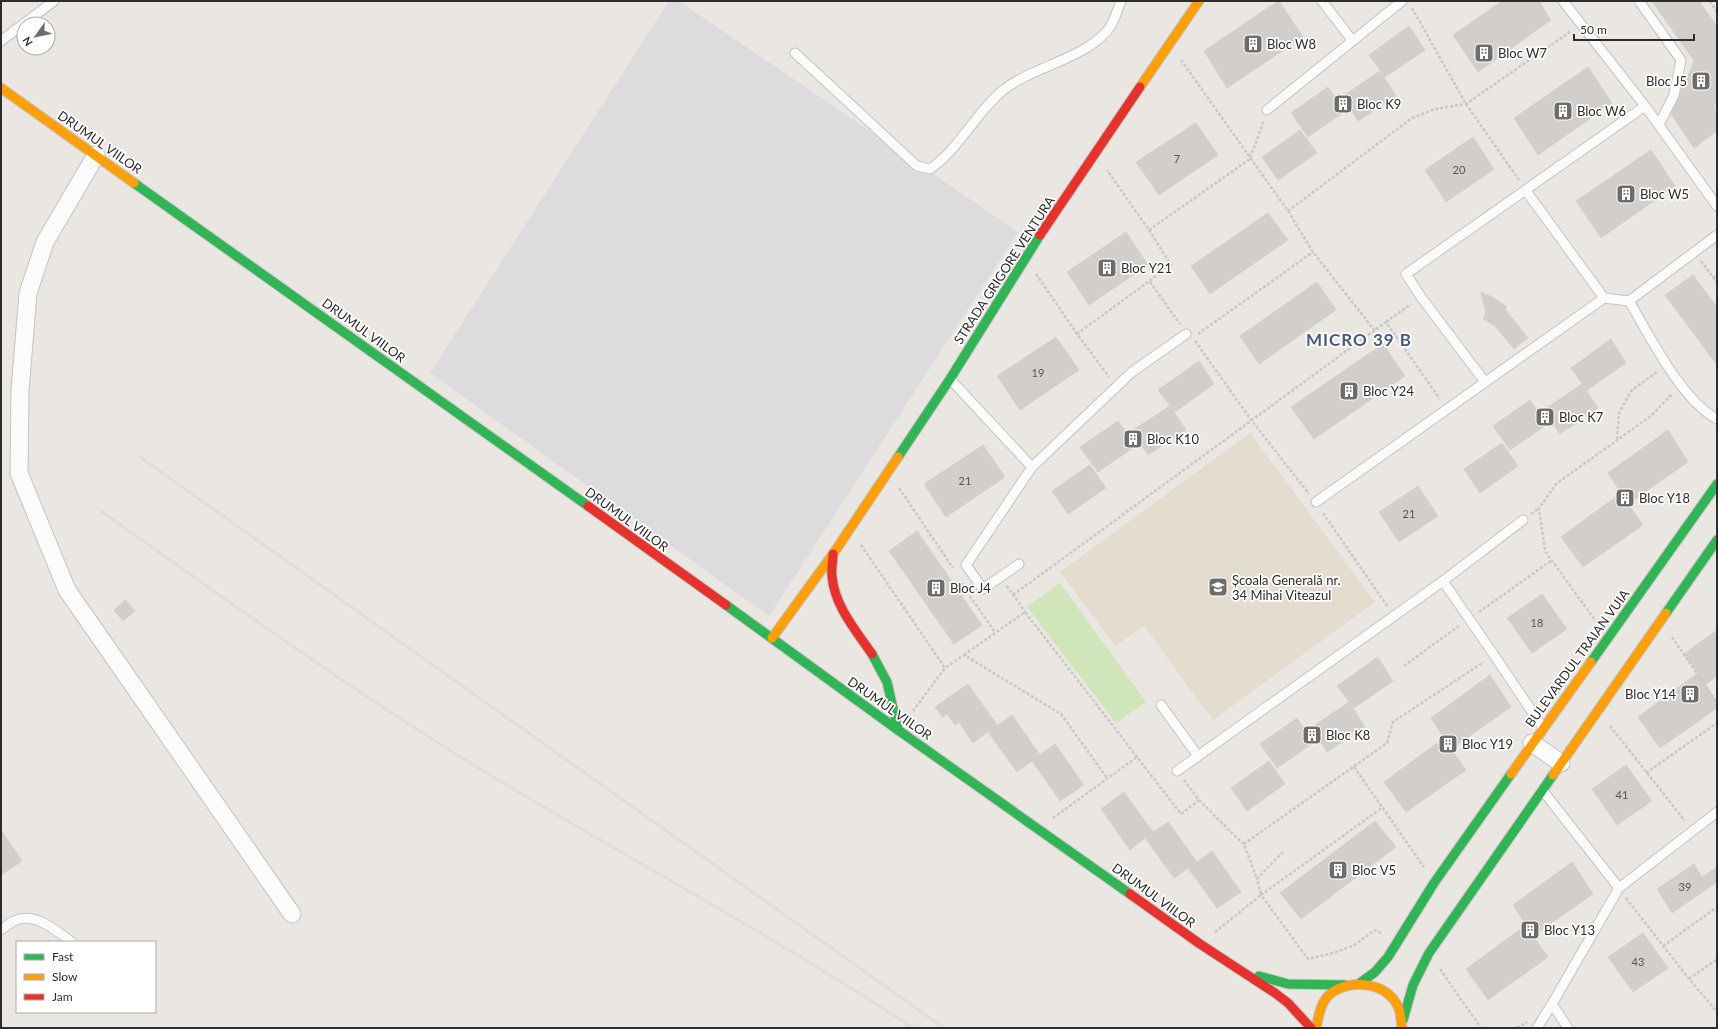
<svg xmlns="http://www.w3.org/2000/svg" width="1718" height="1029" font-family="Lato,sans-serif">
<rect width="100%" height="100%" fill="#eae6e2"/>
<path fill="#dddbde" d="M 669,1 L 679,1 L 1018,232 L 769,616 L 430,373 Z"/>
<path fill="#e5dcd0" d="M 1250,433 L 1375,602 L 1213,720 L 1144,626 L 1115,646 L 1060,572 Z"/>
<path fill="#d0e5ba" d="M 1060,583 L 1146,702 L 1116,723 L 1027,607 Z"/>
<g fill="#d1cecb" stroke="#d5d2ce">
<path d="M 1278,1 L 1279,1 L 1303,37 L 1227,88 L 1204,51 Z"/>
<path d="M 1502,1 L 1539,1 L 1551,20 L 1478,72 L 1453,35 Z"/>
<path d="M 1652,1 L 1699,1 L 1717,26 L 1717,100 L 1714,107 L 1717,112 L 1717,131 L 1694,148 L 1671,114 L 1694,61 Z"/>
<path d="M 1409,26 L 1425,50 L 1385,77 L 1369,55 Z"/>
<path d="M 1588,67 L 1612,103 L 1538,155 L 1514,118 Z"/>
<path d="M 1380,71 L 1396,96 L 1358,121 L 1350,108 L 1308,137 L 1291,113 L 1328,87 L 1337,100 Z"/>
<path d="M 1196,123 L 1218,155 L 1159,195 L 1136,162 Z"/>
<path d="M 1300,130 L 1317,153 L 1278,180 L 1262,157 Z"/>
<path d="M 1473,137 L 1494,169 L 1446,202 L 1425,170 Z"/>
<path d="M 1651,150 L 1675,186 L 1601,238 L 1576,201 Z"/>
<path d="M 1268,213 L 1288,240 L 1210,294 L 1191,266 Z"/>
<path d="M 1126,232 L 1148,265 L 1089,305 L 1067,272 Z"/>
<path d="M 1693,275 L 1717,307 L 1717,365 L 1665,295 Z"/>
<path d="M 1317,282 L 1336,310 L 1259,364 L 1240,336 Z"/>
<path d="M 1481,292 L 1494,298 L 1507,307 L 1505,309 L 1528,338 L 1514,349 L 1495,326 L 1483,319 L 1486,313 Z"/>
<path d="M 1056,337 L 1079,370 L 1020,410 L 997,376 Z"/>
<path d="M 1611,339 L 1626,363 L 1587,390 L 1571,368 Z"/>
<path d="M 1383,344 L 1405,376 L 1314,439 L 1291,407 Z"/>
<path d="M 1199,361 L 1214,384 L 1175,412 L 1158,390 Z"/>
<path d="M 1582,384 L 1598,408 L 1560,434 L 1552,421 L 1510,450 L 1493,426 L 1530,400 L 1539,413 Z"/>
<path d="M 1170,406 L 1186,430 L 1148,455 L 1140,443 L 1098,472 L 1080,447 L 1118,421 L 1127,434 Z"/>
<path d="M 1668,430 L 1688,462 L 1628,504 L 1643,525 L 1583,567 L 1561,537 L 1621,493 L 1608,473 Z"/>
<path d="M 1502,443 L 1518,466 L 1480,493 L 1464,469 Z"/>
<path d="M 983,445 L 1005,477 L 946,517 L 924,484 Z"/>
<path d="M 1090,465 L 1106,488 L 1068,514 L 1052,491 Z"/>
<path d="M 1418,486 L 1438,516 L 1399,542 L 1379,512 Z"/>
<path d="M 917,531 L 982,625 L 954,644 L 889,551 Z"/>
<path d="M 1542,594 L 1567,629 L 1532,653 L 1507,618 Z"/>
<path d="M 125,600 L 135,611 L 123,621 L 114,610 Z"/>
<path d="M 1717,630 L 1717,676 L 1705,685 L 1717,702 L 1717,708 L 1660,748 L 1638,717 L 1698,673 L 1684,654 Z"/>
<path d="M 1378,657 L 1393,681 L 1354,708 L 1337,686 Z"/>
<path d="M 1490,675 L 1511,707 L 1451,749 L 1466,770 L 1406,812 L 1384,782 L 1444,738 L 1431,718 Z"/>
<path d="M 968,684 L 997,725 L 973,743 L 959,722 L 955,725 L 947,714 L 943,717 L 935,707 Z"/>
<path d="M 1349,702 L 1365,727 L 1327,752 L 1319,739 L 1277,768 L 1260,744 L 1297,718 L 1306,731 Z"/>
<path d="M 1012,715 L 1040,755 L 1055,744 L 1084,785 L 1060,801 L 1032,761 L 1017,772 L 988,732 Z"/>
<path d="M 1269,761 L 1285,784 L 1247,811 L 1231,788 Z"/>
<path d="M 1626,765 L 1652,801 L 1617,825 L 1592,789 Z"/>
<path d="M 1124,792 L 1153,832 L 1168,822 L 1197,862 L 1212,851 L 1241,892 L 1217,908 L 1188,868 L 1174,878 L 1145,838 L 1130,850 L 1101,809 Z"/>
<path d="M 1375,821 L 1396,847 L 1301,919 L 1280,893 Z"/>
<path d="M 1,830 L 22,861 L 1,875 Z"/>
<path d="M 1572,862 L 1593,894 L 1533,936 L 1548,957 L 1488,1000 L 1466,969 L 1526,925 L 1513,905 Z"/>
<path d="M 1694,864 L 1702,877 L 1717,867 L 1717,882 L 1672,913 L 1657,889 Z"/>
<path d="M 1643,933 L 1668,968 L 1633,992 L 1608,957 Z"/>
</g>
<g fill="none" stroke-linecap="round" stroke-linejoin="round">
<g stroke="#c4c3c3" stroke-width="11">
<g id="lane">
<path d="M 1322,1 L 1352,40"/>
<path d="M 1563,1 L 1645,106 L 1717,206"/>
<path d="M 1639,1 L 1681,60 L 1674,95 L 1659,125"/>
<path d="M 1,41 L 54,1"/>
<path d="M 795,53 L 917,166 L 930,169 C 959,149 975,114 1002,91 C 1031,67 1082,60 1107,31 C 1114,23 1117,11 1121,1"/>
<path d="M 1267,110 L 1402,1"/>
<path d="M 1526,191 L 1604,298"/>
<path d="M 1717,235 L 1629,301 C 1650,336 1681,400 1717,419"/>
<path d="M 950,379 L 1032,467 L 966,565 L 983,589 L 1019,564"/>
<path d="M 1485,382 L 1421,297 L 1406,274 L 1645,106"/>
<path d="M 1032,467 L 1132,372 L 1186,334"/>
<path d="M 1316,502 L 1604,298 L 1629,301"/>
<path d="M 1443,581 L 1494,655 L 1543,728"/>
<path d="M 1161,705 L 1198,756"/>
<path d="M 1177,771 L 1443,581 L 1523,520"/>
<path d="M 1543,791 L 1619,888 L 1717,812"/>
<path d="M 1,930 C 5,927 9,923 14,921 C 35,911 56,931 72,942"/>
<path d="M 1537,1028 L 1552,1004"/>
<path d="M 1568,1028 L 1552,1004 L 1619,888"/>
</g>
</g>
<g stroke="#c4c3c3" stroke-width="19">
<g id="street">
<path d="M 96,155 L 45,242 L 28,293 L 20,391 L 19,473 L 67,590 L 292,914"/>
<path d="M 1532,743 L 1561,763"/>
</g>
</g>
<g stroke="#c4c3c3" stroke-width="11">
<g id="fast">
<path d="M 134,183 L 588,506"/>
<path d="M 898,457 L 950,379 L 1040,235"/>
<path d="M 726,605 L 898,730 L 1130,894"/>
<path d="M 1666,613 L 1717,540"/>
<path d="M 872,654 L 887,682 L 898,730"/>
<path d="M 1591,662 L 1717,484"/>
<path d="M 1259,976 L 1288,984 L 1345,985"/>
<path d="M 1360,983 L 1375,972 L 1388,957 L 1434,883 L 1511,774"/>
<path d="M 1403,1020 L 1413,985 L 1429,953 L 1553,775"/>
</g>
</g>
<g stroke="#c4c3c3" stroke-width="11">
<g id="slow">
<path d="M 1140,87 L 1199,1"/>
<path d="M 1,88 L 134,183"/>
<path d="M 772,638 L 833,554 L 898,457"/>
<path d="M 1511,774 L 1591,662"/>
<path d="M 1553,775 L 1666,613"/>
<path d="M 1316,1028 C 1319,1016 1320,1003 1330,994 C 1351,977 1390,983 1399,1009 C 1401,1015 1401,1022 1402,1028"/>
</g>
</g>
<g stroke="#c4c3c3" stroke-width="11">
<g id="jam">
<path d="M 1040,235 L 1140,87"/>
<path d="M 588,506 L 726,605"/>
<path d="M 833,554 C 833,561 831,569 832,576 C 834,605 856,631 872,654"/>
<path d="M 1130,894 L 1200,944 L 1275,993 L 1288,1003 L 1311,1028"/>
</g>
</g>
<g stroke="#c8c8c7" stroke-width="2.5" stroke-dasharray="3 2" stroke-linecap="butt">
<path d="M 1710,1 L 1717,12"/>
<path d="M 1412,8 L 1466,104 L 1519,180"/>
<path d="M 1181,60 L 1288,211 L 1313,252 L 1375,331"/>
<path d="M 1288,211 L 1412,118 L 1435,109 L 1466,104 L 1571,31"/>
<path d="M 1149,230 L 1250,159 L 1264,120"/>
<path d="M 1701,261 L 1717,283"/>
<path d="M 1036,274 L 1077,334 L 1109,377"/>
<path d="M 1713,278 L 1717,275"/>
<path d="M 1150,282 L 1180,324"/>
<path d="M 1386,322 L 1411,304"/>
<path d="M 1077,334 L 1171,265 L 1149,230 L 1107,170"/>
<path d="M 1198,334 L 1313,252"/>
<path d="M 1195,341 L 1252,421 L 1309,494"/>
<path d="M 1617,439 L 1619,413 L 1632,390 L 1657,372"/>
<path d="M 899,488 L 953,568"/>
<path d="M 1323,513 L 1388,607"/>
<path d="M 1531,514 L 1539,508"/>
<path d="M 861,545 L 945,668"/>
<path d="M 962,583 L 971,598 L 995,632"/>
<path d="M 1007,586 L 1025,612"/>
<path d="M 1013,595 L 1386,322 L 1440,399"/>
<path d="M 1479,612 L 1551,561"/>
<path d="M 1597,623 L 1545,551 L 1539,508 L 1556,484 L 1651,416 L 1672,394"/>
<path d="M 1672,637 L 1717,703"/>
<path d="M 964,655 L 1025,612 L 1181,814 L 1199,800"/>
<path d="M 1404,666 L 1460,625"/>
<path d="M 913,711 L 945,668 L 964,655 L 1061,714 L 1107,778"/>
<path d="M 1610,726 L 1685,821"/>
<path d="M 1354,767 L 1424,867"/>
<path d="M 1646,773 L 1717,723"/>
<path d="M 1184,780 L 1199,800 L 1235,836 L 1244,844 L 1257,879 L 1283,852"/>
<path d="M 1053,818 L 1137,757"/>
<path d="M 1244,844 L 1387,743 L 1393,722 L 1484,662"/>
<path d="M 1626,898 L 1689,979 L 1717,1012"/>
<path d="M 1215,932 L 1261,895 L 1257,879"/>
<path d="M 1381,933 L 1375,930 L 1353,946 L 1333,953 L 1308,959 L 1261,895 L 1383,807"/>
<path d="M 1663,946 L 1717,907"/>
<path d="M 1440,969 L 1481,1028"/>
<path d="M 1689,979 L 1717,959"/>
<path d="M 1517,1028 L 1527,1022"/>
</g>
<use href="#lane" stroke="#fcfbfb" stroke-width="9"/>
<use href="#street" stroke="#fcfbfb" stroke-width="17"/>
<use href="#fast" stroke="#30b455" stroke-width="9"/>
<use href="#slow" stroke="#ff9f0a" stroke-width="9"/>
<use href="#jam" stroke="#e5322d" stroke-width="9"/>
<g stroke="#dededf" stroke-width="3">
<path d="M 140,457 L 944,1028"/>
<path d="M 101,511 C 227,601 353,691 485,772 C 627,858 774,936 913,1028"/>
</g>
</g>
<defs>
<g id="building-square" transform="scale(1)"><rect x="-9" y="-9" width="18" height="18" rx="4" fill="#6e6d6c" stroke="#fff"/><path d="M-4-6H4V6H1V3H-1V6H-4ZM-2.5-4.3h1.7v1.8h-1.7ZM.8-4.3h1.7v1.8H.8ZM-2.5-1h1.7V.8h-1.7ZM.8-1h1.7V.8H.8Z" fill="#fff"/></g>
<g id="school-square" transform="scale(1)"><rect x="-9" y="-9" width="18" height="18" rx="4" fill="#6e6d6c" stroke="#fff"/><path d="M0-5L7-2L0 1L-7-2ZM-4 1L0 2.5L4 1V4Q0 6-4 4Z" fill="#fff"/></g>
</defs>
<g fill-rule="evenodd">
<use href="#building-square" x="1253" y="44"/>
<use href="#building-square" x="1484" y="53"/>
<use href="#building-square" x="1701" y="81"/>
<use href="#building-square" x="1343" y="104"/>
<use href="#building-square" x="1563" y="111"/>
<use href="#building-square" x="1626" y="194"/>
<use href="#building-square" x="1107" y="268"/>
<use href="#building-square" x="1349" y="391"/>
<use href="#building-square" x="1545" y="417"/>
<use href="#building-square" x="1133" y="439"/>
<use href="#building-square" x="1625" y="498"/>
<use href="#school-square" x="1218" y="587"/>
<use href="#building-square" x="936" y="588"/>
<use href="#building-square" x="1690" y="694"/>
<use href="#building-square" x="1312" y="735"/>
<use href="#building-square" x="1448" y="744"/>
<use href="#building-square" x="1338" y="870"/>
<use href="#building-square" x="1530" y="930"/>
</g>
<g text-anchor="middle" stroke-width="3.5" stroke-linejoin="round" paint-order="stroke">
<g font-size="11" fill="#565554">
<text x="1177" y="163">7</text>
<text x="1459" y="174">20</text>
<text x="1038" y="377">19</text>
<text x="965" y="485">21</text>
<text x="1409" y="518">21</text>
<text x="1537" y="627">18</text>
<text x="1622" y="799">41</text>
<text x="1685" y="891">39</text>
<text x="1638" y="966">43</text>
</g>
<g font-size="13" fill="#2c2c2c" stroke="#fff" text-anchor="start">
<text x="1267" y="49">Bloc W8</text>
<text x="1498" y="58">Bloc W7</text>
<text x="1687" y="86" text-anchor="end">Bloc J5</text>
<text x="1357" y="109">Bloc K9</text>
<text x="1577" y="116">Bloc W6</text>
<text x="1640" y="199">Bloc W5</text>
<text x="1121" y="273">Bloc Y21</text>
<text x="1363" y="396">Bloc Y24</text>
<text x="1559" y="422">Bloc K7</text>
<text x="1147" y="444">Bloc K10</text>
<text x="1639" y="503">Bloc Y18</text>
<text x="1232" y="585">Școala Generală nr.<tspan x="1232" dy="15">34 Mihai Viteazul</tspan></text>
<text x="950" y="593">Bloc J4</text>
<text x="1676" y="699" text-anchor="end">Bloc Y14</text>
<text x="1326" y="740">Bloc K8</text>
<text x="1462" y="749">Bloc Y19</text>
<text x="1352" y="875">Bloc V5</text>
<text x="1544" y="935">Bloc Y13</text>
</g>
<g font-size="13" fill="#2c2c2c" stroke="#fff">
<text transform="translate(100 142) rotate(35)" y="5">DRUMUL VIILOR</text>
<text transform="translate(1004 270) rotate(-57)" y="5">STRADA GRIGORE VENTURA</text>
<text transform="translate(364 330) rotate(36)" y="5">DRUMUL VIILOR</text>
<text transform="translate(627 519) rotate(36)" y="5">DRUMUL VIILOR</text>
<text transform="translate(1577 658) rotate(-54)" y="5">BULEVARDUL TRAIAN VUIA</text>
<text transform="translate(890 708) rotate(35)" y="5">DRUMUL VIILOR</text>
<text transform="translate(1154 895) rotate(36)" y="5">DRUMUL VIILOR</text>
</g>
<g font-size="17" font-weight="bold" letter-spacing="1" fill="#4b597f" stroke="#fff">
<text x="1359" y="346">MICRO 39 B</text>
</g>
</g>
<rect width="1718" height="1029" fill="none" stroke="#2c2c2c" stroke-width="4"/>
<rect x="16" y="941" width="140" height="72" fill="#ffffff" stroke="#ababab"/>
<rect x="24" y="954" width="20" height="6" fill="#30b455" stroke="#ababab"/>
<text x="52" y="961" font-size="12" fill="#2c2c2c">Fast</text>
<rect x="24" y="974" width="20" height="6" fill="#ff9f0a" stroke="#ababab"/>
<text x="52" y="981" font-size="12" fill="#2c2c2c">Slow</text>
<rect x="24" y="994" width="20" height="6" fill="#e5322d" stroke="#ababab"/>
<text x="52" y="1001" font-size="12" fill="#2c2c2c">Jam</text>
<g transform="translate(36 36) rotate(237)"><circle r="19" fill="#ffffff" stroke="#ababab"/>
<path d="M0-3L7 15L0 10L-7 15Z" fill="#6e6d6c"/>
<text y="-6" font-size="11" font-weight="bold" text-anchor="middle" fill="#2c2c2c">N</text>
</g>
<path d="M1574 34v6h120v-6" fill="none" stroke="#2c2c2c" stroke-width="2"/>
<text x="1580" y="34" font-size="12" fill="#2c2c2c" stroke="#ffffff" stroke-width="3" paint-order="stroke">50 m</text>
</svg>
